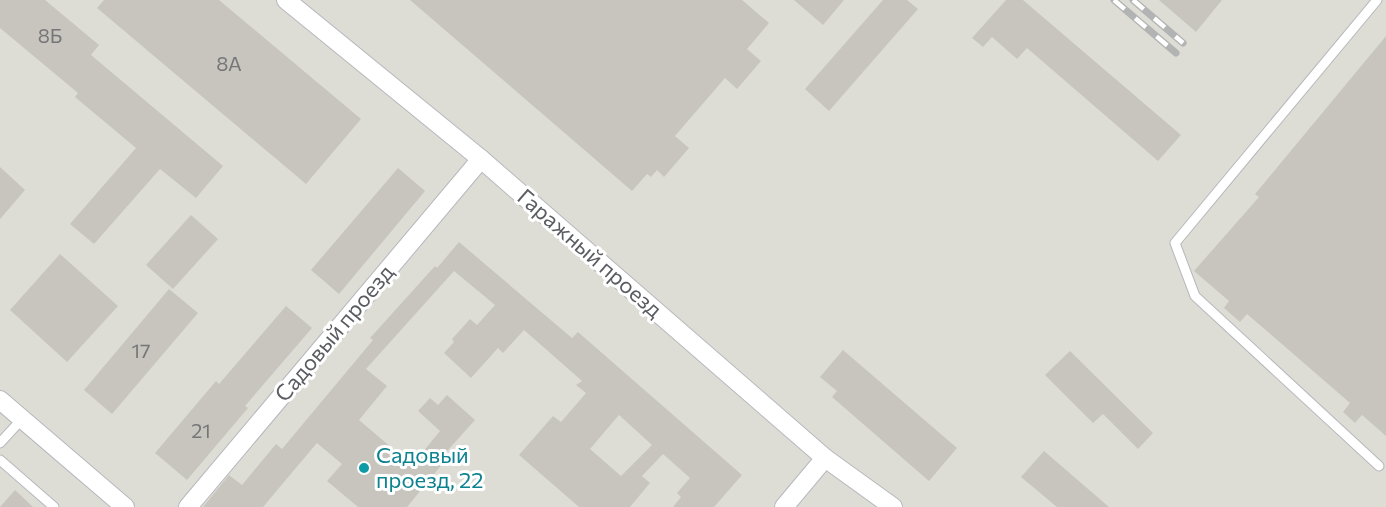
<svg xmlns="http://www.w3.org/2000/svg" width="1386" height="507" font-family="Commissioner,sans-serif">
<rect width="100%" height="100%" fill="#ecebe1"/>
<rect fill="#ddddd6" x="0" y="0" width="1386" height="507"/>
<g fill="#c8c5be" fill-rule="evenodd">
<path d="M 0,0 L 45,0 L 99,45 L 91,55 L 223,166 L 196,198 L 160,169 L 94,244 L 70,224 L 136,148 L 75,97 L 78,93 L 0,28 Z"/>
<path d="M 104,0 L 219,0 L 361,119 L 306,184 L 97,8 Z"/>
<path d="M 410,0 L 742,0 L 769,23 L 747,49 L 761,61 L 737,89 L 725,78 L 675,136 L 689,148 L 664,177 L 657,170 L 651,177 L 647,174 L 632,191 Z"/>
<path d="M 794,0 L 844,0 L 823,25 Z"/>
<path d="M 883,0 L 907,0 L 918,9 L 829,111 L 805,89 Z"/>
<path d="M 1006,0 L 1023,0 L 1181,135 L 1158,161 L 1027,48 L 1017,59 L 992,37 L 983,47 L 972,38 Z"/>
<path d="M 1159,0 L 1222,0 L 1196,32 Z"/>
<path d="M 1386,36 L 1386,436 L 1362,415 L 1355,423 L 1343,412 L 1350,403 L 1247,314 L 1240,322 L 1224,308 L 1229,301 L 1194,271 L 1259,197 L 1255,194 Z"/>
<path d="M 0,167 L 25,190 L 0,219 Z"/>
<path d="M 398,168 L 425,191 L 339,294 L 311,270 Z"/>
<path d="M 191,215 L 218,239 L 173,289 L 146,265 Z"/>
<path d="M 459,242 L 572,338 L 578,332 L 742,475 L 714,507 L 673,507 L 681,497 L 677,493 L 690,478 L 663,454 L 642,476 L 650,483 L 630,507 L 579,507 L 519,455 L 553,416 L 561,422 L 586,393 L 576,385 L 582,381 L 524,330 L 503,353 L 498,348 L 471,378 L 444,353 L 454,342 L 452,339 L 470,319 L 477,325 L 495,305 L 454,271 L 366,369 L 387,386 L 359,420 L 412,465 L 440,431 L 418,411 L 430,398 L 438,405 L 447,395 L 475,420 L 440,459 L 444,462 L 407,507 L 358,507 L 327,481 L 342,464 L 317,443 L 263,507 L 203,507 L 229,475 L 242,485 L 276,444 L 282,449 L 373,340 L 370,338 L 435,266 L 437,268 ZM 619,415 L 652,445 L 621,476 L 590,449 Z"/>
<path d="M 60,254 L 118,306 L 67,362 L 10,310 Z"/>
<path d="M 169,289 L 198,313 L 112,414 L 84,390 Z"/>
<path d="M 286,306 L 312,328 L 245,406 L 248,408 L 187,480 L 155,453 L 216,381 L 219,384 Z"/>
<path d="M 843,350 L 957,448 L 929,481 L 832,397 L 837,391 L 820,377 Z"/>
<path d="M 1070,351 L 1153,433 L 1138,449 L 1103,414 L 1093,423 L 1045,375 Z"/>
<path d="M 1044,451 L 1109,507 L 1057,507 L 1021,477 Z"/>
<path d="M 15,490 L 33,507 L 0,507 Z"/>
</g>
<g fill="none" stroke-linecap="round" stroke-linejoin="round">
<g stroke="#b7b8bd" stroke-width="11">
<g id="lane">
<path d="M 1377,0 L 1175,243 L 1195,296 L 1379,466"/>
<path d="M 0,443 L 22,419"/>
<path d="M 0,460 L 54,507"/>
</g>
</g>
<g stroke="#b7b8bd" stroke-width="20">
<g id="street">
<path d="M 286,0 L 481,159 L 825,458 L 893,507"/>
<path d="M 0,400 L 125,507"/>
<path d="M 188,507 L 481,159"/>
<path d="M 784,507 L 825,458"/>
</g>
</g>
<use href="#lane" stroke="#fff" stroke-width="9"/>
<use href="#street" stroke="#fff" stroke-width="18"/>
<g stroke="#b2b3b3" stroke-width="7">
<g id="rail">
<path d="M 1114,0 L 1176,53"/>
<path d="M 1133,0 L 1183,43"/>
</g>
</g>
<use href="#rail" stroke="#fff" stroke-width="4.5" stroke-dasharray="14" stroke-linecap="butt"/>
</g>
<circle fill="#0f9aa8" stroke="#fff" stroke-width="2" cx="364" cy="468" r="6"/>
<g text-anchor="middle" stroke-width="6" stroke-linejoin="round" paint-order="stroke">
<g font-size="20" fill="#767678">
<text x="50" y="43">8Б</text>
<text x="229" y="71">8А</text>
<text x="141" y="358">17</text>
<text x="201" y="438">21</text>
</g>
<g font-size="22" fill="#5a5c61" stroke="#fff">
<text transform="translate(590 253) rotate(41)" y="8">Гаражный проезд</text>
<text transform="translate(334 333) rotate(-50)" y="8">Садовый проезд</text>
</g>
<g font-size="22" fill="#0d838f" stroke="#fff" text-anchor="start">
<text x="376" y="463">Садовый<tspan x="376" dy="25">проезд, 22</tspan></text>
</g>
</g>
</svg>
